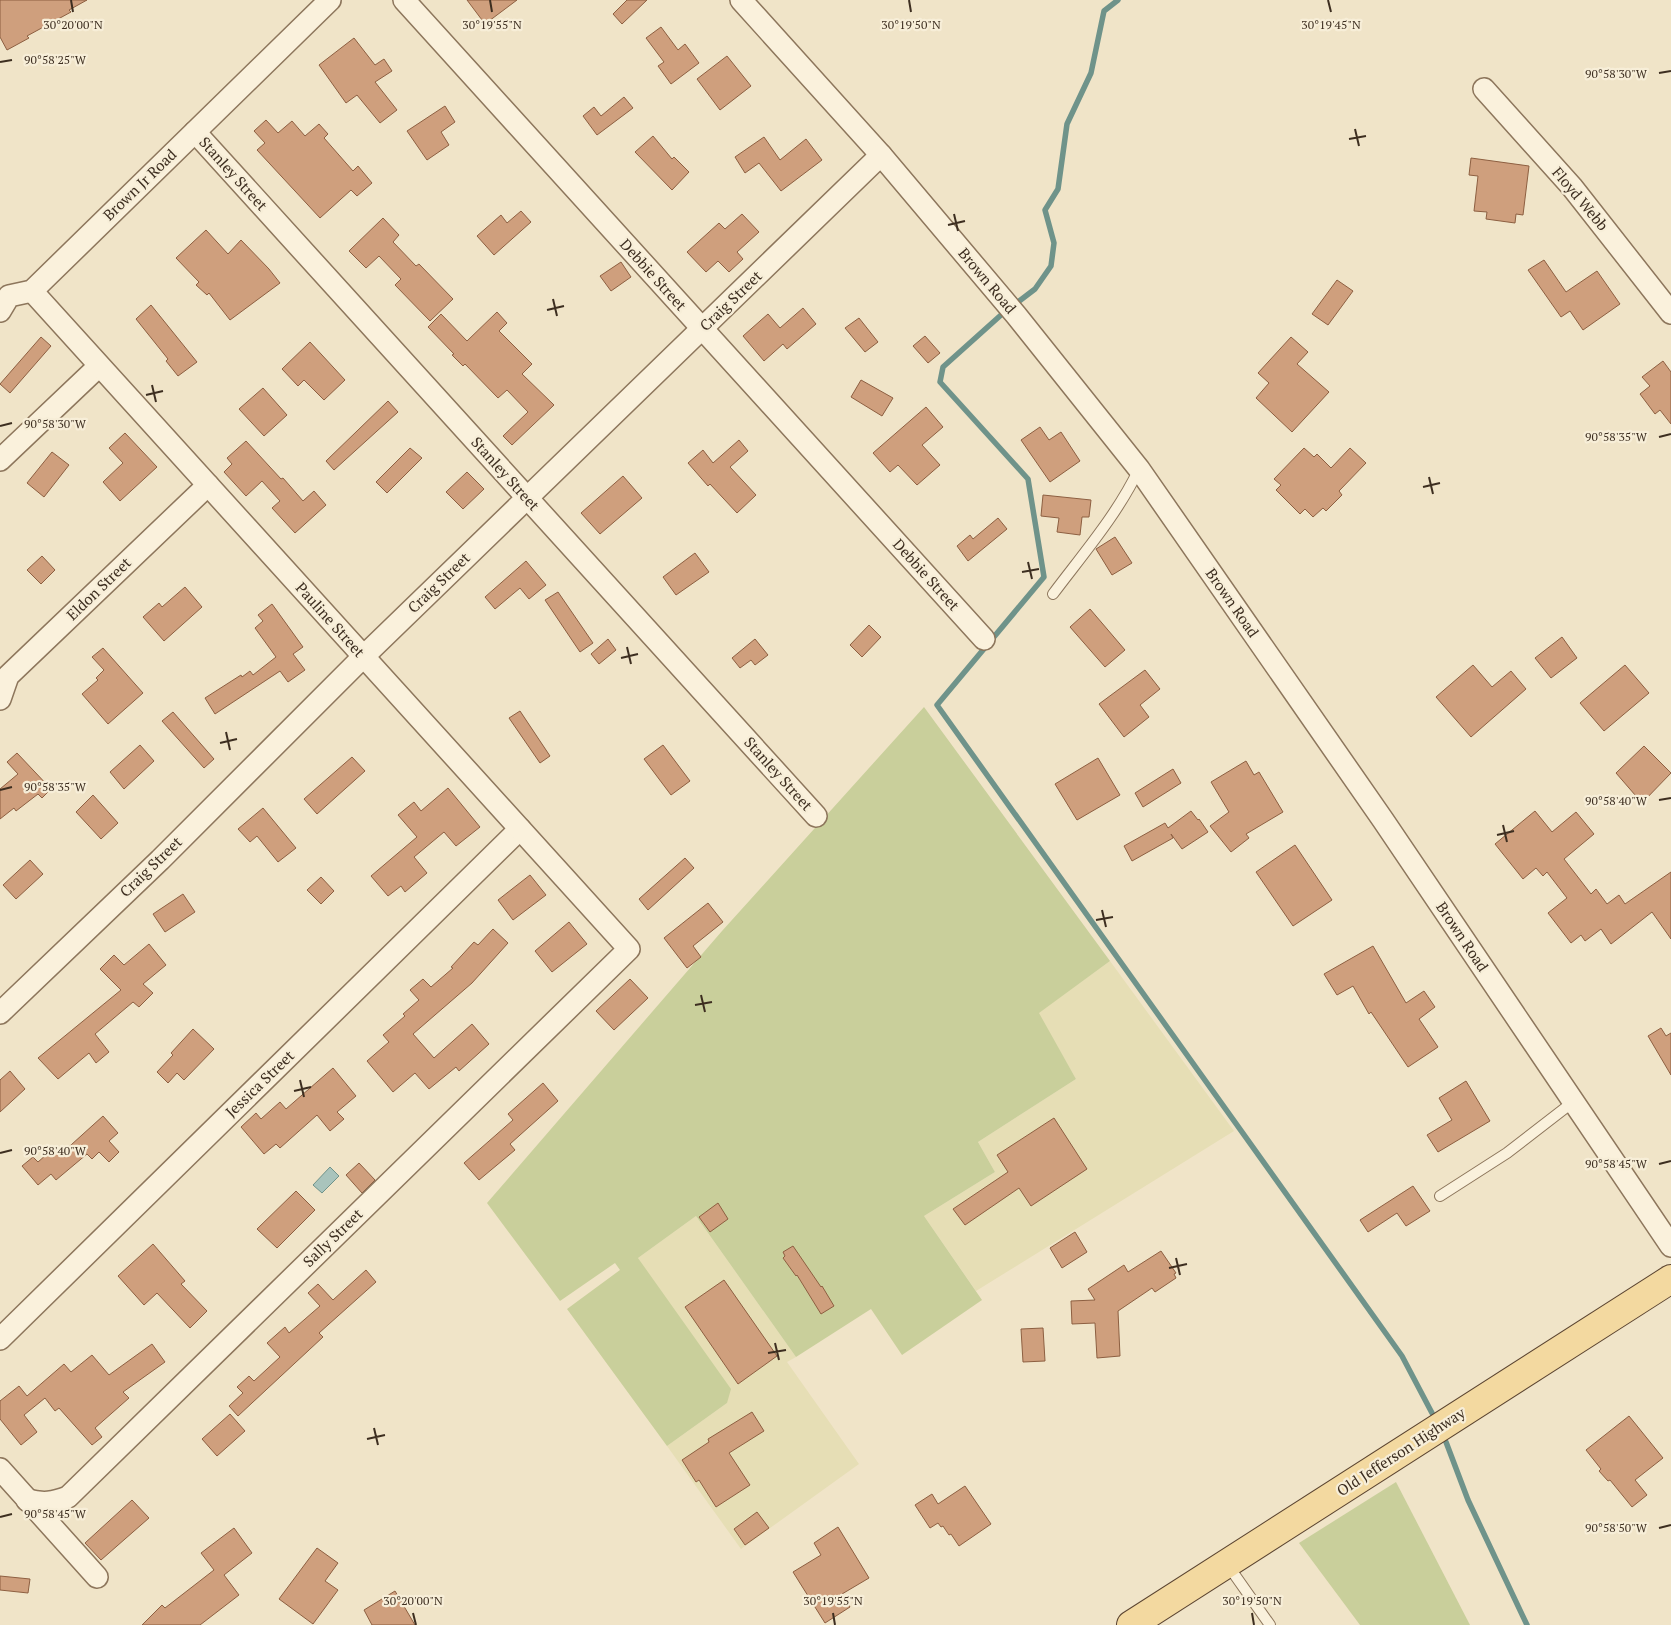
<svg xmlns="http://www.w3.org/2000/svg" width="1671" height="1625" font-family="'PT Serif',serif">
<rect width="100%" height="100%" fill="#f0e4c8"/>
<g fill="#e6deb5">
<path d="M 1110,961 L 1234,1131 L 976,1291 L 924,1216 L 995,1172 L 978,1142 L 1076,1079 L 1038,1013 Z"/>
<path d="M 696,1216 L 796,1357 L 787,1362 L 859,1464 L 741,1549 L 667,1446 L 727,1403 L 638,1258 Z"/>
</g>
<g fill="#c9cf9b">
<path d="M 924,707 L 1110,961 L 1039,1013 L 1076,1079 L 978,1142 L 995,1172 L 924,1216 L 982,1300 L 902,1355 L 871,1309 L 796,1357 L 696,1216 L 638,1258 L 731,1389 L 727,1403 L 667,1446 L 567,1309 L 620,1270 L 615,1263 L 560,1301 L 487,1203 L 722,931 Z"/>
<path d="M 1396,1482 L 1470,1625 L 1360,1625 L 1299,1543 Z"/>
</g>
<path fill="#a9c4bc" stroke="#6f938a" d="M 330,1167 L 339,1176 L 322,1193 L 313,1185 Z"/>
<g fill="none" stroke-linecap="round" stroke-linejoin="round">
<g stroke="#6f938a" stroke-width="5.5">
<path d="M 1118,0 L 1104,11 L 1091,73 L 1067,124 L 1058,189 L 1045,210 L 1054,243 L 1051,266 L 1035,289 L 1001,315 L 943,367 L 940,382 L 1028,479 L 1044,577 L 937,705 L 1402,1356 L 1432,1413"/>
<path d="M 1446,1442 L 1468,1500 L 1527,1625"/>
</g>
</g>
<g fill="#cf9f7d" stroke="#8d5f41">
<path d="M 0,0 L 87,0 L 69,10 L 71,12 L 27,36 L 29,38 L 7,50 L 0,37 Z"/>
<path d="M 467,0 L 517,0 L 485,24 Z"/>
<path d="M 627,0 L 647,0 L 622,24 L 613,14 Z"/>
<path d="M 661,27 L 678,50 L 685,44 L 699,63 L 671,84 L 658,66 L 664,62 L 646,38 Z"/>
<path d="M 354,38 L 375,65 L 384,59 L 392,71 L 375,82 L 397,110 L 380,123 L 357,95 L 346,103 L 319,65 Z"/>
<path d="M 727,56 L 751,86 L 720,110 L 697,79 Z"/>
<path d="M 624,97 L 633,108 L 597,135 L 583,116 L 594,107 L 601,116 Z"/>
<path d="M 445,106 L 455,122 L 441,132 L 449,145 L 427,160 L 407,131 Z"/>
<path d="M 266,120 L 278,133 L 292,121 L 305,136 L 319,124 L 328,134 L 324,138 L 353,171 L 358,166 L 372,183 L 357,196 L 351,190 L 320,218 L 257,150 L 265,143 L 254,131 Z"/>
<path d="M 653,136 L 672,159 L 674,157 L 689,172 L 672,190 L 635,152 Z"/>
<path d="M 764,137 L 780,160 L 806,139 L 822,160 L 781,191 L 759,163 L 745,173 L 735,157 Z"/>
<path d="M 1471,158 L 1529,166 L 1523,215 L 1516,214 L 1515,223 L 1486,219 L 1487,212 L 1474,211 L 1478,176 L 1469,175 Z"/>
<path d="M 521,211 L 531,222 L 494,255 L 477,236 L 501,215 L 507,223 Z"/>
<path d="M 742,214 L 759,232 L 737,252 L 743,259 L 729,272 L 718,261 L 706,272 L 687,252 L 719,223 L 725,229 Z"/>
<path d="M 383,218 L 399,235 L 393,242 L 416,266 L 419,264 L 453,299 L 430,321 L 395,285 L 401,279 L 379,256 L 366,268 L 349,251 Z"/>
<path d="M 206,230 L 228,254 L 241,240 L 269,269 L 280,283 L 230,320 L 209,293 L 207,295 L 196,285 L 199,282 L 176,258 Z"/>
<path d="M 1544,260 L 1566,292 L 1597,271 L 1620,304 L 1583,330 L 1570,311 L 1561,317 L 1528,270 Z"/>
<path d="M 621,262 L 631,277 L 611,291 L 600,276 Z"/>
<path d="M 1337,280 L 1353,291 L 1328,325 L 1312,314 Z"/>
<path d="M 151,305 L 197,362 L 178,376 L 166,361 L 168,359 L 136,319 Z"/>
<path d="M 803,308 L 816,324 L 787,349 L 783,344 L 764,361 L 743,336 L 768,314 L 780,328 Z"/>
<path d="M 497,312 L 507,323 L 499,331 L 532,364 L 522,374 L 554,405 L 512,445 L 503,436 L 528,412 L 507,390 L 498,398 L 465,364 L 463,366 L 452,355 L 454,354 L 428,327 L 441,314 L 467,341 Z"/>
<path d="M 859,318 L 878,342 L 865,352 L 845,328 Z"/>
<path d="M 925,336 L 940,353 L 928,363 L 913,346 Z"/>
<path d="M 41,337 L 51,346 L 10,393 L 0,384 Z"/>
<path d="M 1291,337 L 1308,352 L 1297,364 L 1329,392 L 1292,432 L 1256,398 L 1269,383 L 1258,373 Z"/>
<path d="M 310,342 L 345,380 L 324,400 L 304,380 L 298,386 L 282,369 Z"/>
<path d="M 1663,361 L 1671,372 L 1671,424 L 1660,410 L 1655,414 L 1640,394 L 1650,386 L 1642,377 Z"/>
<path d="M 861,380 L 893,398 L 882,416 L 851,397 Z"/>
<path d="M 263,388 L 287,415 L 264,436 L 239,409 Z"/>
<path d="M 388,401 L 398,412 L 334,470 L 326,461 Z"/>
<path d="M 926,407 L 943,427 L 922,445 L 940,465 L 917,485 L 898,465 L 890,472 L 873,453 Z"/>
<path d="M 1040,427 L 1049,440 L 1061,432 L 1080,461 L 1050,482 L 1021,440 Z"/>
<path d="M 125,433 L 157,467 L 120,501 L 103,482 L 123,463 L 109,448 Z"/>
<path d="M 739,440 L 748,451 L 730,467 L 756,495 L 737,513 L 710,484 L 708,486 L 688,463 L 703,450 L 713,463 Z"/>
<path d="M 246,441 L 281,479 L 283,478 L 303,501 L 314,491 L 326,505 L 295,533 L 272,508 L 280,501 L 262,481 L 246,496 L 224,472 L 232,464 L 227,458 Z"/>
<path d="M 410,448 L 422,458 L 387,493 L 376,482 Z"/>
<path d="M 1304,448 L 1314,457 L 1317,454 L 1331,468 L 1350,448 L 1366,463 L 1339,491 L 1342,495 L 1326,511 L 1323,508 L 1313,517 L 1305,509 L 1300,514 L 1276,490 L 1281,485 L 1274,479 Z"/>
<path d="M 52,452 L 69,465 L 44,497 L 27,483 Z"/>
<path d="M 467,472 L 484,489 L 463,509 L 446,492 Z"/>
<path d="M 623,476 L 642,498 L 600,534 L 581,513 Z"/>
<path d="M 1043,495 L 1091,500 L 1089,517 L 1082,517 L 1080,535 L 1057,532 L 1059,518 L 1041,516 Z"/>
<path d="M 998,518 L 1007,529 L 968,561 L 957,546 L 970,535 L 973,539 Z"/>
<path d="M 1115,537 L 1132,563 L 1112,575 L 1096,549 Z"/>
<path d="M 695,553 L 709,572 L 676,595 L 663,577 Z"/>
<path d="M 42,556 L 55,570 L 41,584 L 27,570 Z"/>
<path d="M 526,561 L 546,585 L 529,599 L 520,588 L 495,609 L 485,597 Z"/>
<path d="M 185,587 L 202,607 L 164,641 L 143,617 L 159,603 L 162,607 Z"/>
<path d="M 558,592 L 593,643 L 580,652 L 545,600 Z"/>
<path d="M 272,604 L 303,647 L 293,654 L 305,670 L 288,682 L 280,671 L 215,714 L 205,698 L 241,675 L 242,677 L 250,671 L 253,675 L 276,657 L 255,628 L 263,621 L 258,615 Z"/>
<path d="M 1090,609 L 1125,650 L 1105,667 L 1070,627 Z"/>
<path d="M 869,625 L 881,637 L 862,657 L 850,645 Z"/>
<path d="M 1562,637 L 1577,658 L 1551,678 L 1535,658 Z"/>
<path d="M 608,639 L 616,650 L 599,664 L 591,654 Z"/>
<path d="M 755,639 L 768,655 L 755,665 L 751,660 L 740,668 L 732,658 Z"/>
<path d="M 103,648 L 143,693 L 108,724 L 82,694 L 98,680 L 96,678 L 104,670 L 92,657 Z"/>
<path d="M 1473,665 L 1492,687 L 1511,671 L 1526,689 L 1471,737 L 1436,697 Z"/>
<path d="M 1625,665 L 1649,693 L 1604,731 L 1580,703 Z"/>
<path d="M 1145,670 L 1160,689 L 1140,705 L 1149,717 L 1124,737 L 1099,704 Z"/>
<path d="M 520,711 L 550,756 L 540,763 L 509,718 Z"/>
<path d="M 173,712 L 214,759 L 204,768 L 162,721 Z"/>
<path d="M 140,745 L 154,761 L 124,789 L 110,772 Z"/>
<path d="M 663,745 L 690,781 L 671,795 L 644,759 Z"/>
<path d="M 1644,746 L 1671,773 L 1642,803 L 1616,773 Z"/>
<path d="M 17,753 L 51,789 L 42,798 L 38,794 L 16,811 L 14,808 L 0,819 L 0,789 L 18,774 L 7,762 Z"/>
<path d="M 352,757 L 365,771 L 317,814 L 304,799 Z"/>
<path d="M 1098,758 L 1120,795 L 1077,820 L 1055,784 Z"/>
<path d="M 1246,761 L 1254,775 L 1259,772 L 1283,812 L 1246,834 L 1249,838 L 1231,852 L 1210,826 L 1229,812 L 1211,782 Z"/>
<path d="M 1173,769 L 1181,783 L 1143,807 L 1135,793 Z"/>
<path d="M 448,788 L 480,827 L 456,846 L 444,832 L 414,857 L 427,873 L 405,892 L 401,886 L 388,896 L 371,876 L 417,837 L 398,815 L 414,802 L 421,811 Z"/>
<path d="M 93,795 L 118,823 L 101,839 L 76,812 Z"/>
<path d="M 263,808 L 296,848 L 278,862 L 257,836 L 250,842 L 238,829 Z"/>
<path d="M 1191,811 L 1198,820 L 1199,819 L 1208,832 L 1182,849 L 1171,834 L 1173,838 L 1132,861 L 1124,846 L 1165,823 L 1168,828 Z"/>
<path d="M 1535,811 L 1552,832 L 1576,812 L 1594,834 L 1564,859 L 1591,894 L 1596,889 L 1607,904 L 1619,895 L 1625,904 L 1671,872 L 1671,939 L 1652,912 L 1611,944 L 1601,929 L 1585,941 L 1581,935 L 1571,943 L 1548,913 L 1567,898 L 1547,872 L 1543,876 L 1536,868 L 1523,879 L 1495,844 Z"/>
<path d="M 1295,845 L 1332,900 L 1293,926 L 1256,872 Z"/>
<path d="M 685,858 L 694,868 L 648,910 L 639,899 Z"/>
<path d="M 30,860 L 43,874 L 16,899 L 3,885 Z"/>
<path d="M 530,875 L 546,895 L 513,920 L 498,900 Z"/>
<path d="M 321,877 L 334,891 L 321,904 L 307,890 Z"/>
<path d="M 183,894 L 195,912 L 165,932 L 153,914 Z"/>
<path d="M 708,903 L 723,922 L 693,946 L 701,957 L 687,968 L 664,938 Z"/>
<path d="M 569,922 L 587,944 L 552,972 L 535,951 Z"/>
<path d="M 493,929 L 508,943 L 472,983 L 413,1034 L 434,1058 L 472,1024 L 489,1044 L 459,1071 L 456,1067 L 429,1089 L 415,1073 L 393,1092 L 367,1061 L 389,1042 L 383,1035 L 405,1016 L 403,1014 L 419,1000 L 410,990 L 423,979 L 431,987 L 453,968 L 451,967 L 474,942 L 478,945 Z"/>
<path d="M 149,944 L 166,965 L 143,984 L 153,993 L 139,1007 L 133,1002 L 95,1034 L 109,1052 L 96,1063 L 89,1053 L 58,1079 L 38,1058 L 121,990 L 100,969 L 114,955 L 124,965 Z"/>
<path d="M 1373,946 L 1406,1003 L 1424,991 L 1435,1007 L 1419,1019 L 1438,1047 L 1408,1067 L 1371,1012 L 1369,1014 L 1353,986 L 1337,995 L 1324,974 Z"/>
<path d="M 630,979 L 648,998 L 614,1030 L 596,1011 Z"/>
<path d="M 1661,1028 L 1666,1036 L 1671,1033 L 1671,1075 L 1648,1036 Z"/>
<path d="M 193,1029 L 214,1049 L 184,1080 L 177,1073 L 168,1083 L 157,1072 L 173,1055 L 171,1053 Z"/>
<path d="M 333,1068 L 356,1096 L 337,1112 L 344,1119 L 330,1131 L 317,1115 L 280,1148 L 276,1144 L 264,1154 L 241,1127 L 256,1113 L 261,1119 L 280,1102 L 286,1109 Z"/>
<path d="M 10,1071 L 25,1089 L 0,1112 L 0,1080 Z"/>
<path d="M 1466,1081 L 1490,1121 L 1438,1152 L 1427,1135 L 1452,1120 L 1439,1098 Z"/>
<path d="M 543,1083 L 558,1101 L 510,1144 L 515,1150 L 479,1180 L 464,1163 L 513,1120 L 508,1114 Z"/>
<path d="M 103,1116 L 118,1133 L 109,1141 L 119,1152 L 109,1162 L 99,1152 L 92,1159 L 87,1154 L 56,1180 L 51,1174 L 38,1185 L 22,1166 L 33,1157 L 38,1162 L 55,1147 L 61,1154 Z"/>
<path d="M 1054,1118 L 1087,1169 L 1031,1206 L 1019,1188 L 965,1225 L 953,1209 L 1008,1172 L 997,1155 Z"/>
<path d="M 359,1163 L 375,1180 L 362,1193 L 346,1175 Z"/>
<path d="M 1413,1186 L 1430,1211 L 1406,1226 L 1397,1213 L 1368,1232 L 1360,1220 Z"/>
<path d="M 296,1191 L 315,1210 L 277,1248 L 257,1229 Z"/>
<path d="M 718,1203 L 728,1219 L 710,1232 L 699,1217 Z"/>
<path d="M 1075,1232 L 1087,1252 L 1062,1268 L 1050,1248 Z"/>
<path d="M 153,1244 L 185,1281 L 181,1284 L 207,1311 L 190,1328 L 157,1293 L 144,1305 L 118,1276 Z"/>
<path d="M 793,1246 L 821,1287 L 822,1286 L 834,1306 L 821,1314 L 797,1275 L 796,1276 L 783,1258 L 785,1256 L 783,1252 Z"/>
<path d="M 1161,1251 L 1176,1273 L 1174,1274 L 1176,1278 L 1155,1292 L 1152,1288 L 1118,1311 L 1120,1356 L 1097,1358 L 1095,1323 L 1072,1324 L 1071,1301 L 1095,1300 L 1088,1289 L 1124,1265 L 1128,1272 Z"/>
<path d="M 366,1270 L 376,1282 L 319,1333 L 323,1337 L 238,1416 L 229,1406 L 243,1393 L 237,1387 L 249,1376 L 254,1381 L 280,1357 L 267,1343 L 285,1327 L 289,1333 L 320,1306 L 308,1293 L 318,1284 L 333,1300 Z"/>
<path d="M 724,1280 L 777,1356 L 738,1384 L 685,1307 Z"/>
<path d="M 1043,1328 L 1045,1361 L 1023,1362 L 1021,1329 Z"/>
<path d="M 152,1344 L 165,1362 L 123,1392 L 129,1398 L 95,1428 L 102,1437 L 92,1445 L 59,1408 L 55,1411 L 45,1398 L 24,1415 L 37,1432 L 21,1445 L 0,1419 L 0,1401 L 19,1386 L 27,1396 L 64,1364 L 71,1372 L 92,1355 L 109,1375 Z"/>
<path d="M 752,1412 L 764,1431 L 729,1453 L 750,1485 L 716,1507 L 699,1480 L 696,1482 L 682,1460 L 709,1442 L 708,1439 Z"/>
<path d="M 230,1414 L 245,1431 L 217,1456 L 202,1439 Z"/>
<path d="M 1629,1416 L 1663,1458 L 1635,1480 L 1647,1495 L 1632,1507 L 1610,1480 L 1608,1481 L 1599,1471 L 1601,1469 L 1586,1450 Z"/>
<path d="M 965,1486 L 991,1524 L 959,1546 L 951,1534 L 949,1535 L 943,1526 L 941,1527 L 938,1523 L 930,1528 L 915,1505 L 932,1494 L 938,1504 Z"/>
<path d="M 132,1500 L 149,1518 L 101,1560 L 85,1543 Z"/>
<path d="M 757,1512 L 769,1528 L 745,1545 L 734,1529 Z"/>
<path d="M 838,1527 L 869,1578 L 842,1594 L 850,1607 L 825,1623 L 793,1572 L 821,1555 L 814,1543 Z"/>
<path d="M 234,1528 L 252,1553 L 224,1575 L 239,1595 L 200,1625 L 142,1625 L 162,1605 L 165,1608 L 214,1570 L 201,1553 Z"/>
<path d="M 317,1548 L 338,1563 L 325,1581 L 338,1590 L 313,1624 L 279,1599 Z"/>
<path d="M 0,1576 L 30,1579 L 28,1593 L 0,1590 Z"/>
<path d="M 395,1591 L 415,1625 L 372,1625 L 364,1610 Z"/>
</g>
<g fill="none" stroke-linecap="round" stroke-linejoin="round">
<g stroke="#8d765c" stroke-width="12">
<g id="service">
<path d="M 1053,594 C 1083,554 1117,515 1139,469"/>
<path d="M 1440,1196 L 1507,1153 L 1573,1102"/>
<path d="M 1227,1564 L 1270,1625"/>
</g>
</g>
<g stroke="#8d765c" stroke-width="24">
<g id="minor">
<path d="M 404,0 L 984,639"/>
<path d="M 741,0 L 881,155 L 1016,315 L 1139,469 L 1383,820 L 1671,1246"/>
<path d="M 1484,89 L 1572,187 L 1671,313"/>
<path d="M 195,132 L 816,816"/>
<path d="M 0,311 L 9,296 L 32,291 L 330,0"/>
<path d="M 0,460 L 99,366"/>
<path d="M 0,699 L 8,676 L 208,485"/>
<path d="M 0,1013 L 160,860 L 363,657 L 881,155"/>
<path d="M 0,1339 L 520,829"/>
<path d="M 0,1469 L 97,1577"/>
<path d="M 27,1500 C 43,1504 53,1503 68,1497 L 629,949 L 32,291"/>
</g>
</g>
<g stroke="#5b4430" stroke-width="30">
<path id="primary" d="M 1131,1625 L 1671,1279"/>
</g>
<use href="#service" stroke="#faf1dc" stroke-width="10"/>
<use href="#minor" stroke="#faf1dc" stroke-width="21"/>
<use href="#primary" stroke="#f3d9a0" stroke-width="28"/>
</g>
<path fill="none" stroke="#3d2e20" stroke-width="2" d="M 71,0 L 73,12M 490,0 L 492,12M 909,0 L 911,12M 1328,0 L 1331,12M 0,62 L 12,60M 1659,73 L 1671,71M 1355,129 L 1359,146M 1349,139 L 1366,136M 954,214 L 958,231M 948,225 L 965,221M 553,299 L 557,316M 547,310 L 564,306M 152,385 L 156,402M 146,395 L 163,391M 0,426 L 12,423M 1659,437 L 1671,434M 1429,477 L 1433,494M 1423,487 L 1440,483M 1028,562 L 1032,579M 1022,572 L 1039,569M 627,647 L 631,664M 621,658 L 638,654M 226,732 L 230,750M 220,743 L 237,739M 0,790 L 12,787M 1659,800 L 1671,798M 1503,825 L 1507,842M 1497,835 L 1514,831M 1102,910 L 1106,927M 1096,920 L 1113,917M 701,995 L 705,1012M 695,1005 L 712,1002M 300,1080 L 304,1097M 294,1091 L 311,1087M 0,1153 L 12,1150M 1659,1164 L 1671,1161M 1176,1258 L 1180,1275M 1169,1268 L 1187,1264M 775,1343 L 779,1360M 768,1353 L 786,1350M 374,1428 L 378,1445M 367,1439 L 385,1435M 0,1517 L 12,1514M 1659,1528 L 1671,1525M 413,1613 L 416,1625M 833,1613 L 835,1625M 1252,1613 L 1254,1625"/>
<g text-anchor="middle" stroke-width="4.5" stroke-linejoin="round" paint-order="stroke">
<g font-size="15" fill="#3d2e20" stroke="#f7eed8">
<text transform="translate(233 174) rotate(48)" y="5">Stanley Street</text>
<text transform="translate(140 185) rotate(-44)" y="5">Brown Jr Road</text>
<text transform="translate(1580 199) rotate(50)" y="5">Floyd Webb</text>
<text transform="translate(653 275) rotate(48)" y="5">Debbie Street</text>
<text transform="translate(987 281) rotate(50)" y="5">Brown Road</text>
<text transform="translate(731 301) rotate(-44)" y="5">Craig Street</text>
<text transform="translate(505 474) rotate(48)" y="5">Stanley Street</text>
<text transform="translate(926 575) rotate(48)" y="5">Debbie Street</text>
<text transform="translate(439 583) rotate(-44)" y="5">Craig Street</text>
<text transform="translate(99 589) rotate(-44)" y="5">Eldon Street</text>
<text transform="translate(1232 603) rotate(55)" y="5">Brown Road</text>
<text transform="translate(330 620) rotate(48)" y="5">Pauline Street</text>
<text transform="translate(778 774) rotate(48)" y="5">Stanley Street</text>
<text transform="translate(151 867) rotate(-44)" y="5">Craig Street</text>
<text transform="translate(1462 937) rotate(56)" y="5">Brown Road</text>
<text transform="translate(260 1084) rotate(-44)" y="5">Jessica Street</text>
<text transform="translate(333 1238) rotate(-44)" y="5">Sally Street</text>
<text transform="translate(1401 1452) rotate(-33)" y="5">Old Jefferson Highway</text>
</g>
</g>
<g font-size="12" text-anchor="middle" fill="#3d2e20" stroke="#f7eed8" stroke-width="4.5" stroke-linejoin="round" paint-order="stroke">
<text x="73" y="29">30°20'00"N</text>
<text x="492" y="29">30°19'55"N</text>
<text x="911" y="29">30°19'50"N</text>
<text x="1331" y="29">30°19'45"N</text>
<text x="55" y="64">90°58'25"W</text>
<text x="1616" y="78">90°58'30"W</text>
<text x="55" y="428">90°58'30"W</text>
<text x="1616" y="441">90°58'35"W</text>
<text x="55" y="791">90°58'35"W</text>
<text x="1616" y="805">90°58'40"W</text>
<text x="55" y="1155">90°58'40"W</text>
<text x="1616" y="1168">90°58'45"W</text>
<text x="55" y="1518">90°58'45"W</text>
<text x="1616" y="1532">90°58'50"W</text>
<text x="413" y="1605">30°20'00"N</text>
<text x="833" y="1605">30°19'55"N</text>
<text x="1252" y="1605">30°19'50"N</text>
</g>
</svg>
